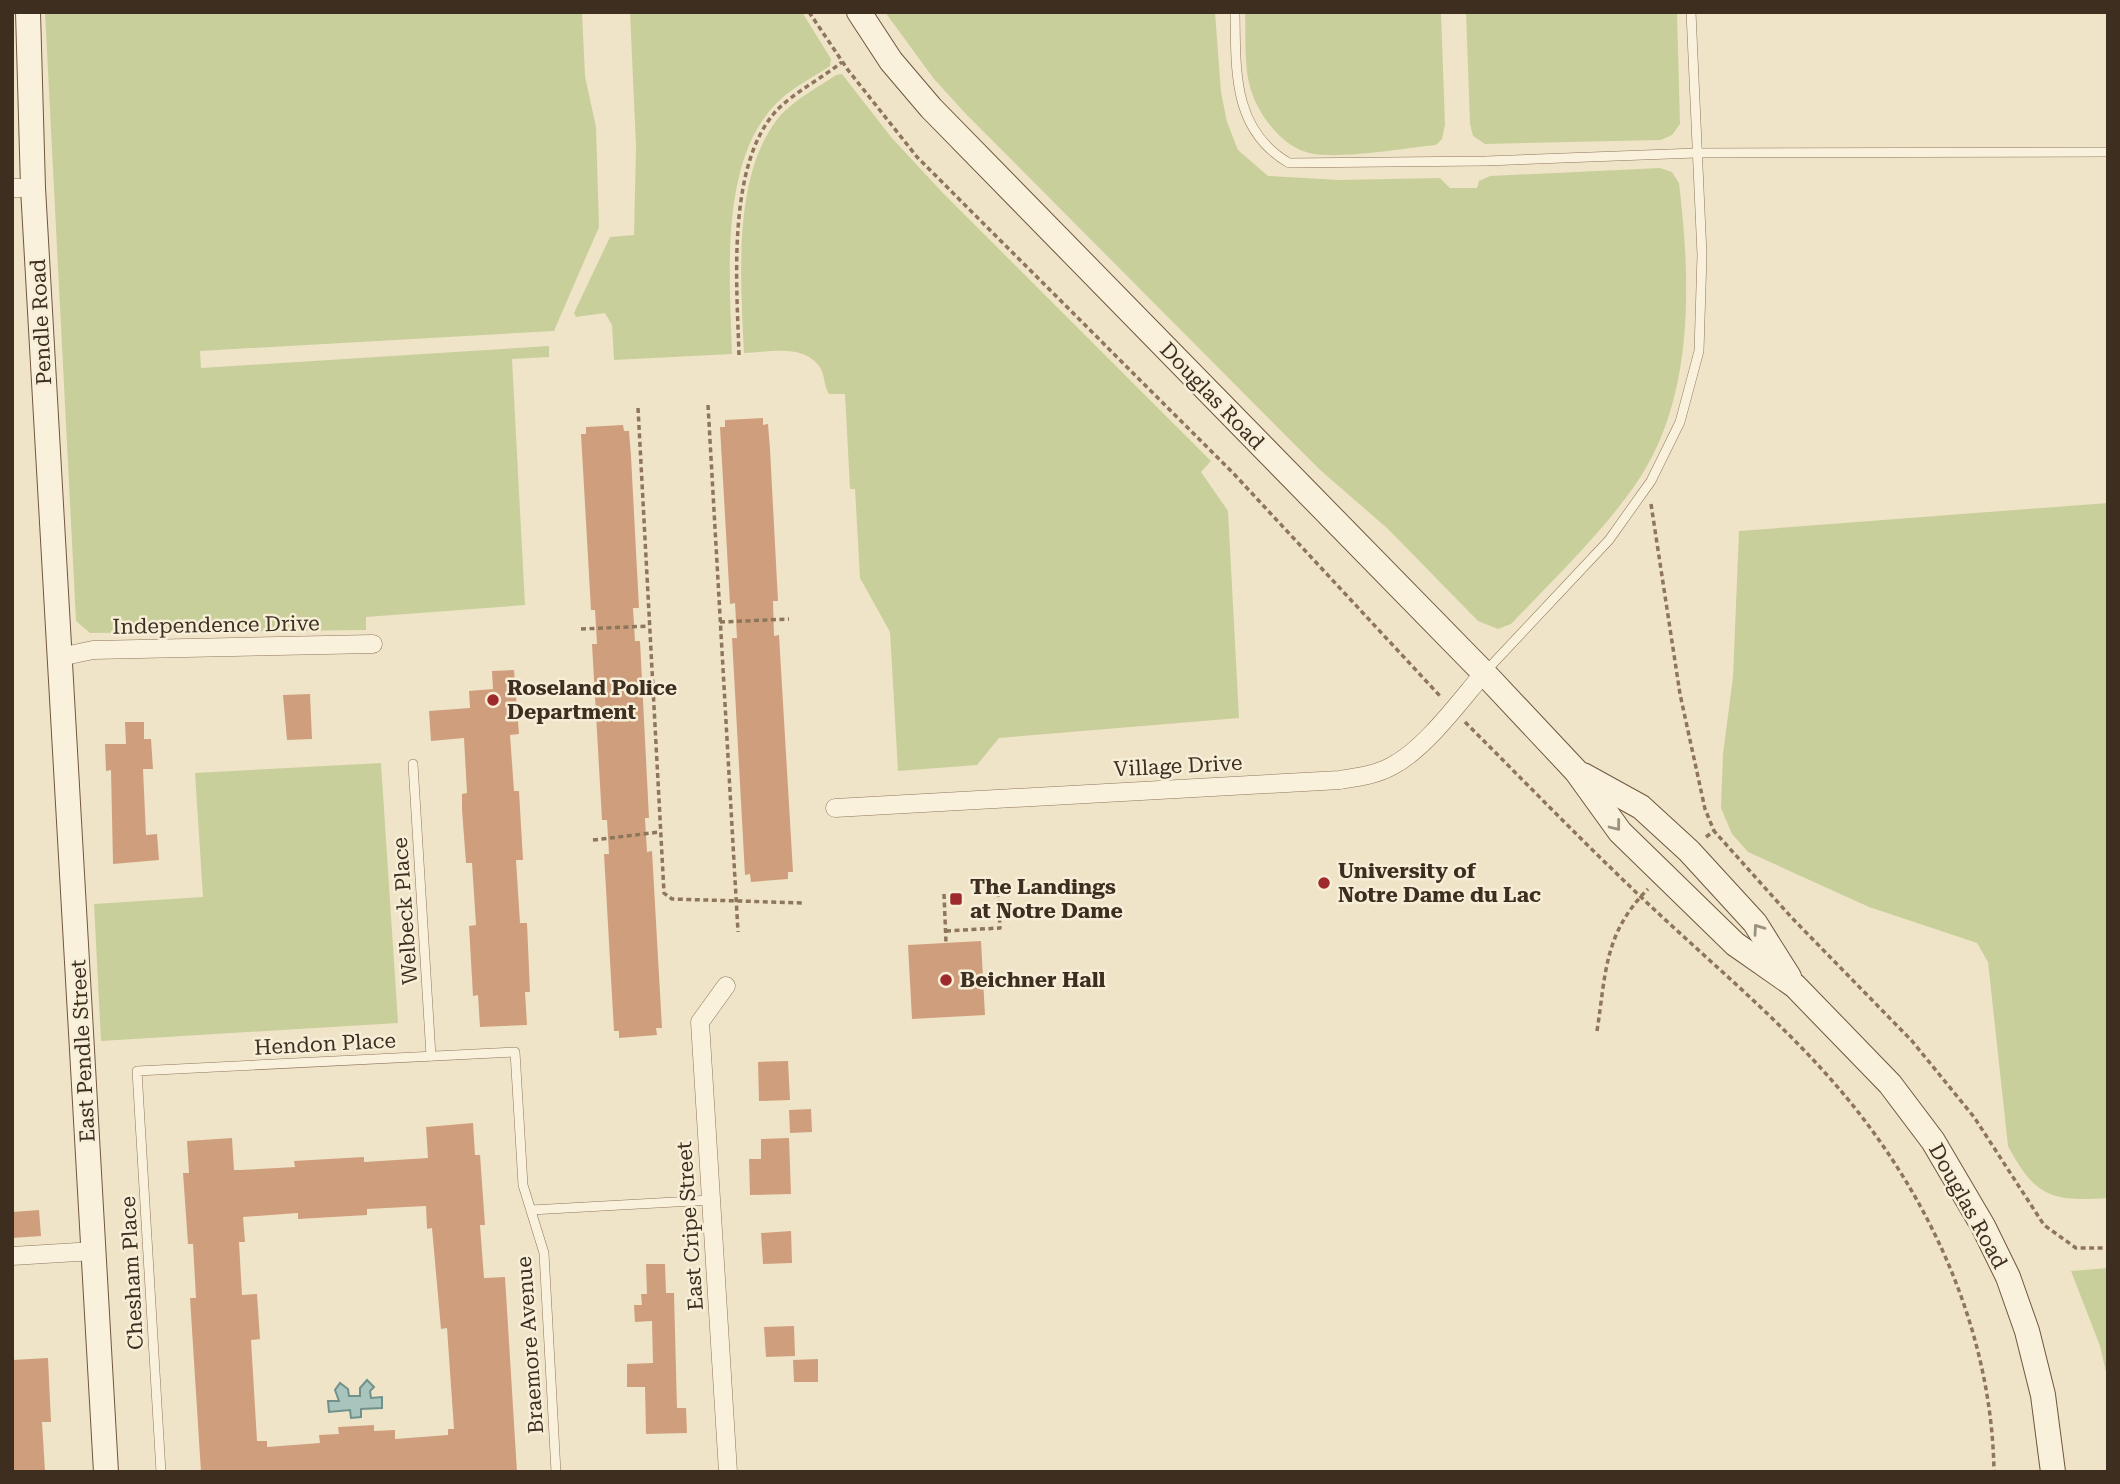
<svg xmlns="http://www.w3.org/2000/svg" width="2120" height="1484" font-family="'Roboto Serif',serif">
<rect width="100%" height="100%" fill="#f0e4c8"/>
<g fill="#c9cf9b">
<path d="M 45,12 L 582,12 L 585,76 L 596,127 L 599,227 L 554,331 L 200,351 L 201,368 L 549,346 L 549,357 L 512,359 L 525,605 L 366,617 L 366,630 L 90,633 L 76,621 Z"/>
<path d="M 630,12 L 802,12 L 831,59 L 830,66 C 814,77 795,86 781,99 C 718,156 730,277 732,354 L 614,360 L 612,325 L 605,313 L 576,317 L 574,313 L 610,237 L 634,235 L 636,147 Z"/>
<path d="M 885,12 L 1215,12 L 1221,92 L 1227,122 L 1238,150 L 1268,176 L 1339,180 L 1440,178 L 1450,188 L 1477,188 L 1479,181 L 1490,176 L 1660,168 L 1672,172 L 1679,183 C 1691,284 1695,402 1633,488 C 1598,537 1553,580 1511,624 L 1498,629 L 1478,621 L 1388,529 L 1319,469 L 965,113 L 934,79 Z"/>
<path d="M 1245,12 L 1441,12 L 1445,125 L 1442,139 L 1436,145 C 1405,148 1332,161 1306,152 C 1278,143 1255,110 1249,83 C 1244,61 1246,35 1245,12 Z"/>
<path d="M 1466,12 L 1677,12 L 1680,124 L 1672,135 L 1661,140 L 1485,144 L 1473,136 L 1470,124 Z"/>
<path d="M 842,74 L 891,137 L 941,191 L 1211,461 L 1201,472 L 1228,511 L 1239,718 L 999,738 L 977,765 L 898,771 L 890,632 L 860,578 L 855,489 L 850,489 L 845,394 L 829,394 C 824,387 825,377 821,369 C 806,343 769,352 744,353 C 741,283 732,180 776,121 C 790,102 817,88 836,75 Z"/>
<path d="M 2108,503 L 2108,1198 C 2052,1202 2035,1197 2008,1146 L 1988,962 L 1977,943 L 1869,907 L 1748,852 L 1732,834 L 1721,808 L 1723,754 L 1733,677 L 1739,531 Z"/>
<path d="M 381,763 L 398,1023 L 101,1041 L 94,904 L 203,897 L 195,773 Z"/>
<path d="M 2108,1268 L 2108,1381 L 2100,1346 L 2071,1271 Z"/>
</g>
<path fill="#a9c4bc" stroke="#6f938a" stroke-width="2" d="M 367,1380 L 374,1387 L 370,1391 L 371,1398 L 382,1397 L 382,1408 L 361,1409 L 361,1417 L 351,1418 L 350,1410 L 329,1412 L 328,1401 L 339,1401 L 335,1390 L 340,1383 L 348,1389 L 349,1396 L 360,1396 L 360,1388 Z"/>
<g fill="#cf9f7d" fill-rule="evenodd">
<path d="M 763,418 L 763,425 L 768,424 L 770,449 L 778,601 L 773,601 L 774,636 L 779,635 L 793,872 L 788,872 L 788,879 L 751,882 L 750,874 L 745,875 L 732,638 L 737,638 L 735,603 L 730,604 L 720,427 L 725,427 L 725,420 Z"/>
<path d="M 623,425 L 624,431 L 629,431 L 631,456 L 639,608 L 633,608 L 635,641 L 640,641 L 649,818 L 645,818 L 647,852 L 652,851 L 662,1028 L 656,1028 L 657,1035 L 619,1038 L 619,1031 L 614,1031 L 604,854 L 609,854 L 607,820 L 602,820 L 592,644 L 597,644 L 595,610 L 591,610 L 581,434 L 586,434 L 586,427 Z"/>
<path d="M 514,670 L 519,734 L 510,735 L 514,791 L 519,791 L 523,860 L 516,860 L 520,923 L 527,923 L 530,992 L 525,992 L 527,1025 L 480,1027 L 478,995 L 473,996 L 469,926 L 476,925 L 472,863 L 466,863 L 462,810 L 462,794 L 467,793 L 464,738 L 431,741 L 429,711 L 470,708 L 469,691 L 493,689 L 492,671 Z"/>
<path d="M 310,694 L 312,739 L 287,740 L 283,695 Z"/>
<path d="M 125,722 L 144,722 L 144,739 L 151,739 L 153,769 L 143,769 L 146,835 L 157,834 L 159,860 L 113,864 L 111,770 L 106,771 L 105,744 L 126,744 Z"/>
<path d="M 981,941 L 985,1015 L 912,1019 L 908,945 Z"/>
<path d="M 788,1061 L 790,1100 L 759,1101 L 758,1062 Z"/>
<path d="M 811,1109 L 812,1132 L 790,1133 L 789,1110 Z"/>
<path d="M 473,1123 L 475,1155 L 480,1155 L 485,1225 L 480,1225 L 484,1278 L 505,1277 L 517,1472 L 201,1472 L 190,1298 L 196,1298 L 193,1244 L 188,1244 L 183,1173 L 189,1173 L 187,1141 L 232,1138 L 234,1170 L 240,1170 L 295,1167 L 294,1161 L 364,1157 L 364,1162 L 428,1158 L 426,1127 ZM 426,1206 L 427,1229 L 432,1228 L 441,1329 L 447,1328 L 454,1429 L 448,1429 L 448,1435 L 395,1439 L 395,1430 L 374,1431 L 374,1425 L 338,1427 L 339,1434 L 319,1435 L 320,1443 L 267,1447 L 267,1441 L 257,1441 L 251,1340 L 260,1339 L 257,1294 L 242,1295 L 239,1242 L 245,1242 L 243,1217 L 298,1213 L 298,1219 L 367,1215 L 367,1209 Z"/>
<path d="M 789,1138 L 791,1194 L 750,1195 L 749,1159 L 761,1159 L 761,1139 Z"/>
<path d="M 39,1210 L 41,1236 L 12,1238 L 12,1212 Z"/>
<path d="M 791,1231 L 792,1263 L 763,1264 L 761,1233 Z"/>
<path d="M 646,1264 L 665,1264 L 666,1293 L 674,1293 L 677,1408 L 686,1408 L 687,1433 L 646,1434 L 645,1387 L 627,1387 L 627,1364 L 653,1363 L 652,1321 L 635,1322 L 634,1305 L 642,1305 L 641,1294 L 647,1294 Z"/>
<path d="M 794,1326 L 795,1356 L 766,1357 L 764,1327 Z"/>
<path d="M 48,1358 L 51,1422 L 42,1422 L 45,1471 L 12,1472 L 12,1360 Z"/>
<path d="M 818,1359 L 818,1382 L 794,1382 L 793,1360 Z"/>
</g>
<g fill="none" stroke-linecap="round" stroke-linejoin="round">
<g stroke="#8d765c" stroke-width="10">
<g id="lane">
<path d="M 1235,12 C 1236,70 1232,130 1289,163 L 1486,161 L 1696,153 L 2108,152"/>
<path d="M 1485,672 L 1609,540 L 1651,481 L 1680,422 L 1699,351 L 1702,255 L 1691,12"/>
<path d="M 413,764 L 431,1056"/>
<path d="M 531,1210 L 711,1200"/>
<path d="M 161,1472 L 137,1071 L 515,1052 L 523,1185 L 544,1253 L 556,1472"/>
</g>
</g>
<g stroke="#8d765c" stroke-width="19">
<g id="street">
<path d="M 12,188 L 33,188"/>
<path d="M 60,657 L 93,650 L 373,644"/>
<path d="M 835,808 L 1340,780 C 1358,777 1376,775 1392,766 C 1425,749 1459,702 1484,673"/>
<path d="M 726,986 L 700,1022 L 728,1472"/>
<path d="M 12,1256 L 94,1251"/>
</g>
</g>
<g stroke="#6f573f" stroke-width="26">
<g id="secondary">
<path d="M 28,12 L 33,188 L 106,1472"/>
<path d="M 859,12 L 891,61 L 931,108 L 1484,673 L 1576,771 L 1620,832 L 1735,944 L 1795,986 L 1890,1084 L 1933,1141 L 1983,1226 L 2008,1277 L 2027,1331 L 2043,1395 L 2053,1472"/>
<path d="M 1583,775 L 1641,807 L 1689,851 L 1755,923 L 1789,977"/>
</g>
</g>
<g stroke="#8d765c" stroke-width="3.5" stroke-dasharray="5 3.5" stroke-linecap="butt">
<path d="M 809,12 L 848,70 L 917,157 L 1234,474 L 1440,696"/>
<path d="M 739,355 C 737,286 726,165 777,110 C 795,92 822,78 842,62"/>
<path d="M 708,405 L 738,932"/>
<path d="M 638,408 L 664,893 L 672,899 L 805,903"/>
<path d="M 1651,504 L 1680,694 L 1705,809 L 1714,831"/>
<path d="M 720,622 L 789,619"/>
<path d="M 581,629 L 649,626"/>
<path d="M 1465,722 C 1523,780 1581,840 1641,897 C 1706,959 1776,1016 1835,1084 C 1928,1191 1992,1329 1994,1472"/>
<path d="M 1706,837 L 1714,831 L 1792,918 L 1912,1041 L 1974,1117 L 2044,1225 L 2076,1248 L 2108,1248"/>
<path d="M 593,840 L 660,832"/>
<path d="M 944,894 L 946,943"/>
<path d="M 946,931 L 1000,928 L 998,891"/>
<path d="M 1597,1031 C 1606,973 1604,933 1648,889"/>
</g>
<use href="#lane" stroke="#faf1dc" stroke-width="9"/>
<use href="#street" stroke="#faf1dc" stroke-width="18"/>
<use href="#secondary" stroke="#faf1dc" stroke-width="24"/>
</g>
<defs><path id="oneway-chevron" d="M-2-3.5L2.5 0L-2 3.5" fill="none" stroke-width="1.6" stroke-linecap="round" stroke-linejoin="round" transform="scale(1.75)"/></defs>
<g stroke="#9c907e">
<use href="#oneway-chevron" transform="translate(1616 826) rotate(52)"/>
<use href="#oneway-chevron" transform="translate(1758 929) rotate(-125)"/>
</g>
<g fill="#9e2a2b" stroke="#f7eed8" stroke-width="2.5">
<circle cx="493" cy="700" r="7"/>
<circle cx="1324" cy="883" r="7"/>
<rect x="949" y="892" width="14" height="14" rx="3.5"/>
<circle cx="946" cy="980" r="7"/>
</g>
<g text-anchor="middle" stroke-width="5" stroke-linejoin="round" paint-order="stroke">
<g font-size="21" fill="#3d2e20" stroke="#f7eed8">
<text transform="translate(41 322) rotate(-93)" y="7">Pendle Road</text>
<text transform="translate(1212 396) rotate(46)" y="7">Douglas Road</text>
<text transform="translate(216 625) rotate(-1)" y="7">Independence Drive</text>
<text transform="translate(1178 766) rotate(-3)" y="7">Village Drive</text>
<text transform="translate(405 911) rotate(-94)" y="7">Welbeck Place</text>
<text transform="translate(325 1044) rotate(-3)" y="7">Hendon Place</text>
<text transform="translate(83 1051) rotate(-93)" y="7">East Pendle Street</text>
<text transform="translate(1968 1206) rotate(61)" y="7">Douglas Road</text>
<text transform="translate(690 1226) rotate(-94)" y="7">East Cripe Street</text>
<text transform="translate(132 1273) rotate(-93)" y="7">Chesham Place</text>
<text transform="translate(530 1345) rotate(-94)" y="7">Braemore Avenue</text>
</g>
<g font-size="21" font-weight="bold" fill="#3d2e20" stroke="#f7eed8" text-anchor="start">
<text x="507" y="695">Roseland Police<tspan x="507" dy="24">Department</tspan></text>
<text x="1338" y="878">University of<tspan x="1338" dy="24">Notre Dame du Lac</tspan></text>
<text x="970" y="894">The Landings<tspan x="970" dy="24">at Notre Dame</tspan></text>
<text x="960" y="987">Beichner Hall</text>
</g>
</g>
<rect width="2120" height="1484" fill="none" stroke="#3d2e20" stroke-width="28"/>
</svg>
